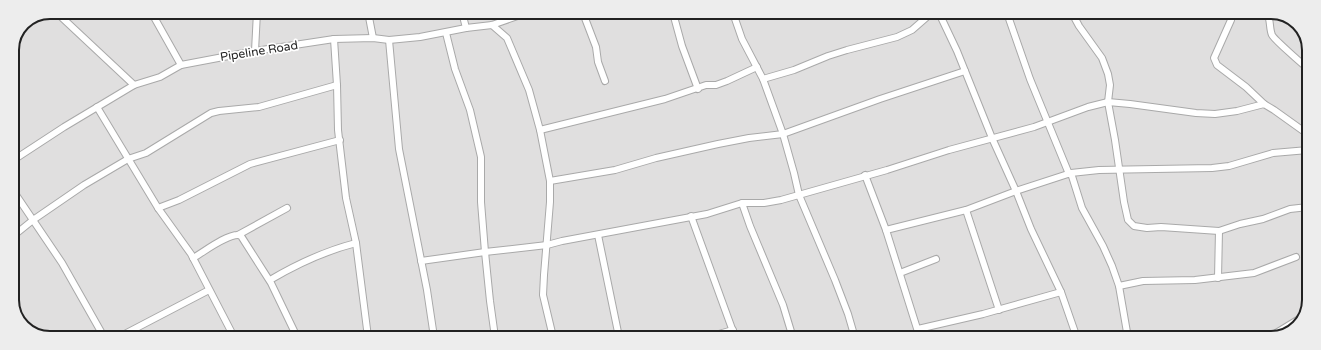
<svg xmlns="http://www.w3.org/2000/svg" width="1321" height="350" font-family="'Varela Round',sans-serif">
<rect width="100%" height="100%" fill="#f2efe9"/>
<path fill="#e0dfdf" d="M 50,12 L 1280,13 L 1300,25 L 1309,47 L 1308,309 L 1294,330 L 1271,338 L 41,337 L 22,325 L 12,305 L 12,50 L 23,23 Z"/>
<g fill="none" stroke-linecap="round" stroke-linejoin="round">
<g stroke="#a9a9a9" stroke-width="8">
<g id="street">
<path d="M 56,12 L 134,85"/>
<path d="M 149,12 L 154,17 L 181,65"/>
<path d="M 368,12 L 373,38"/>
<path d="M 462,12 L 466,28"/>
<path d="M 583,13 L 596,47 L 598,62 L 605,81"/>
<path d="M 673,13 L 682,46 L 698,89"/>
<path d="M 733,13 L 742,39 L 763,79 L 783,134 L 794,173 L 799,195 L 835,280 L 848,314 L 855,338"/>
<path d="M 939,13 L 957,51 L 992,138 L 1016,191 L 1031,229 L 1061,292 L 1077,338"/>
<path d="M 1007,13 L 1030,79 L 1069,174"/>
<path d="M 1072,13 L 1079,26 L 1102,58 L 1108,74 L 1110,85 L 1108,102 L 1115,140 L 1124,202 L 1128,220 L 1134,226 L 1147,228 L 1161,227 L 1219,231 L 1240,224 L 1263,219 L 1290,209 L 1308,207"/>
<path d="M 1232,13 L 1231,20 L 1214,58 L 1217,65 L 1246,87 L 1264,104"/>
<path d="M 1267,13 C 1271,20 1269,28 1272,35 C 1274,39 1304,66 1309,69"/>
<path d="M 492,25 L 507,38 L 529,90 L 540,130 L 550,181 L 550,202 L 544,275 L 543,295 L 553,337"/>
<path d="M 446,33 L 455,69 L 470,110 L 481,157 L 481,202 L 485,252 L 490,301 L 495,337"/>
<path d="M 334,39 L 337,85 L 338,130 L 346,198 L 356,243 L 368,337"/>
<path d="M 389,40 L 399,149 L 427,290 L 434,337"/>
<path d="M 255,51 L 257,12"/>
<path d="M 763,79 L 794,70 L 828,56 L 847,50 L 897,37 L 912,30 L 928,16 L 935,13"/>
<path d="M 97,107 L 158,208 L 191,254 L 234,337"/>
<path d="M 540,130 L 665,99 L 706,85 L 716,85 L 727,81 L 757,67"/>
<path d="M 12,161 L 64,127 L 134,85 L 160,77 L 181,65 L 255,51 L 334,39 L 373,38 L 389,40 L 420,37 L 466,28 L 492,25 L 529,12"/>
<path d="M 1071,173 L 1082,208 L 1103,246 L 1112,266 L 1119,286 L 1128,338"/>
<path d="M 865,175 L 886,230 L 920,338"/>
<path d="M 550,181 L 615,170 L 656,158 L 718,144 L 749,138 L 783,134 L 880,99 L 965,71"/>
<path d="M 12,189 L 62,263 L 104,337"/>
<path d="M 742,203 L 750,226 L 783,305 L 793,338"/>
<path d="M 158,208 L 179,200 L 250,164 L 340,140"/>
<path d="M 966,210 L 999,310"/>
<path d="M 691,216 L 735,337"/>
<path d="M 886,230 L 966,210 L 1016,191 L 1071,173 L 1099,170 L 1212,168 L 1229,166 L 1273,153 L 1308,150"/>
<path d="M 238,235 L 241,236 L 271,283 L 297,337"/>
<path d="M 598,235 L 619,337"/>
<path d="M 12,237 L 33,220 L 84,185 L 128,159 L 146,153 L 211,113 L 219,111 L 259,107 L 337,85"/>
<path d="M 193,258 C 204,252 225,235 238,235 L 287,208"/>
<path d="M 421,261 L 485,252 L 547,245 L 562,241 L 707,214 L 742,203 L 764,203 L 781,200 L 887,170 L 949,150 L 1034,127 L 1088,107 L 1108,102 L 1130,104 L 1196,113 L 1215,114 L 1237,111 L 1264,104 L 1274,110 L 1309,135"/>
<path d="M 900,273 L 936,259"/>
<path d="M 1218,278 L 1219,231"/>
<path d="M 270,280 C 297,264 325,251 356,243"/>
<path d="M 1119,286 L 1143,281 L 1195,280 L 1254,273 L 1296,257"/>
<path d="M 918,329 L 983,314 L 1061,292"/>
<path d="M 119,337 L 209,290"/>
<path d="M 708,337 L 733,330"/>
<path d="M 1268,338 L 1304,316"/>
</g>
</g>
<use href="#street" stroke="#fff" stroke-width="6"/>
</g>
<g text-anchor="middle" stroke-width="3.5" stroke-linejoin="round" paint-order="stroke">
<g font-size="12" fill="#222" stroke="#fff">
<text transform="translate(259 51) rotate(-9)" y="4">Pipeline Road</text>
</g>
</g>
<path d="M0 0H1321V350H0ZM50 19H1271A31 31 0 0 1 1302 50V300A31 31 0 0 1 1271 331H50A31 31 0 0 1 19 300V50A31 31 0 0 1 50 19Z" fill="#ededed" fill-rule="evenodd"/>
<path fill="none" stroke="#222" stroke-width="2" d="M50 19H1271A31 31 0 0 1 1302 50V300A31 31 0 0 1 1271 331H50A31 31 0 0 1 19 300V50A31 31 0 0 1 50 19Z"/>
</svg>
